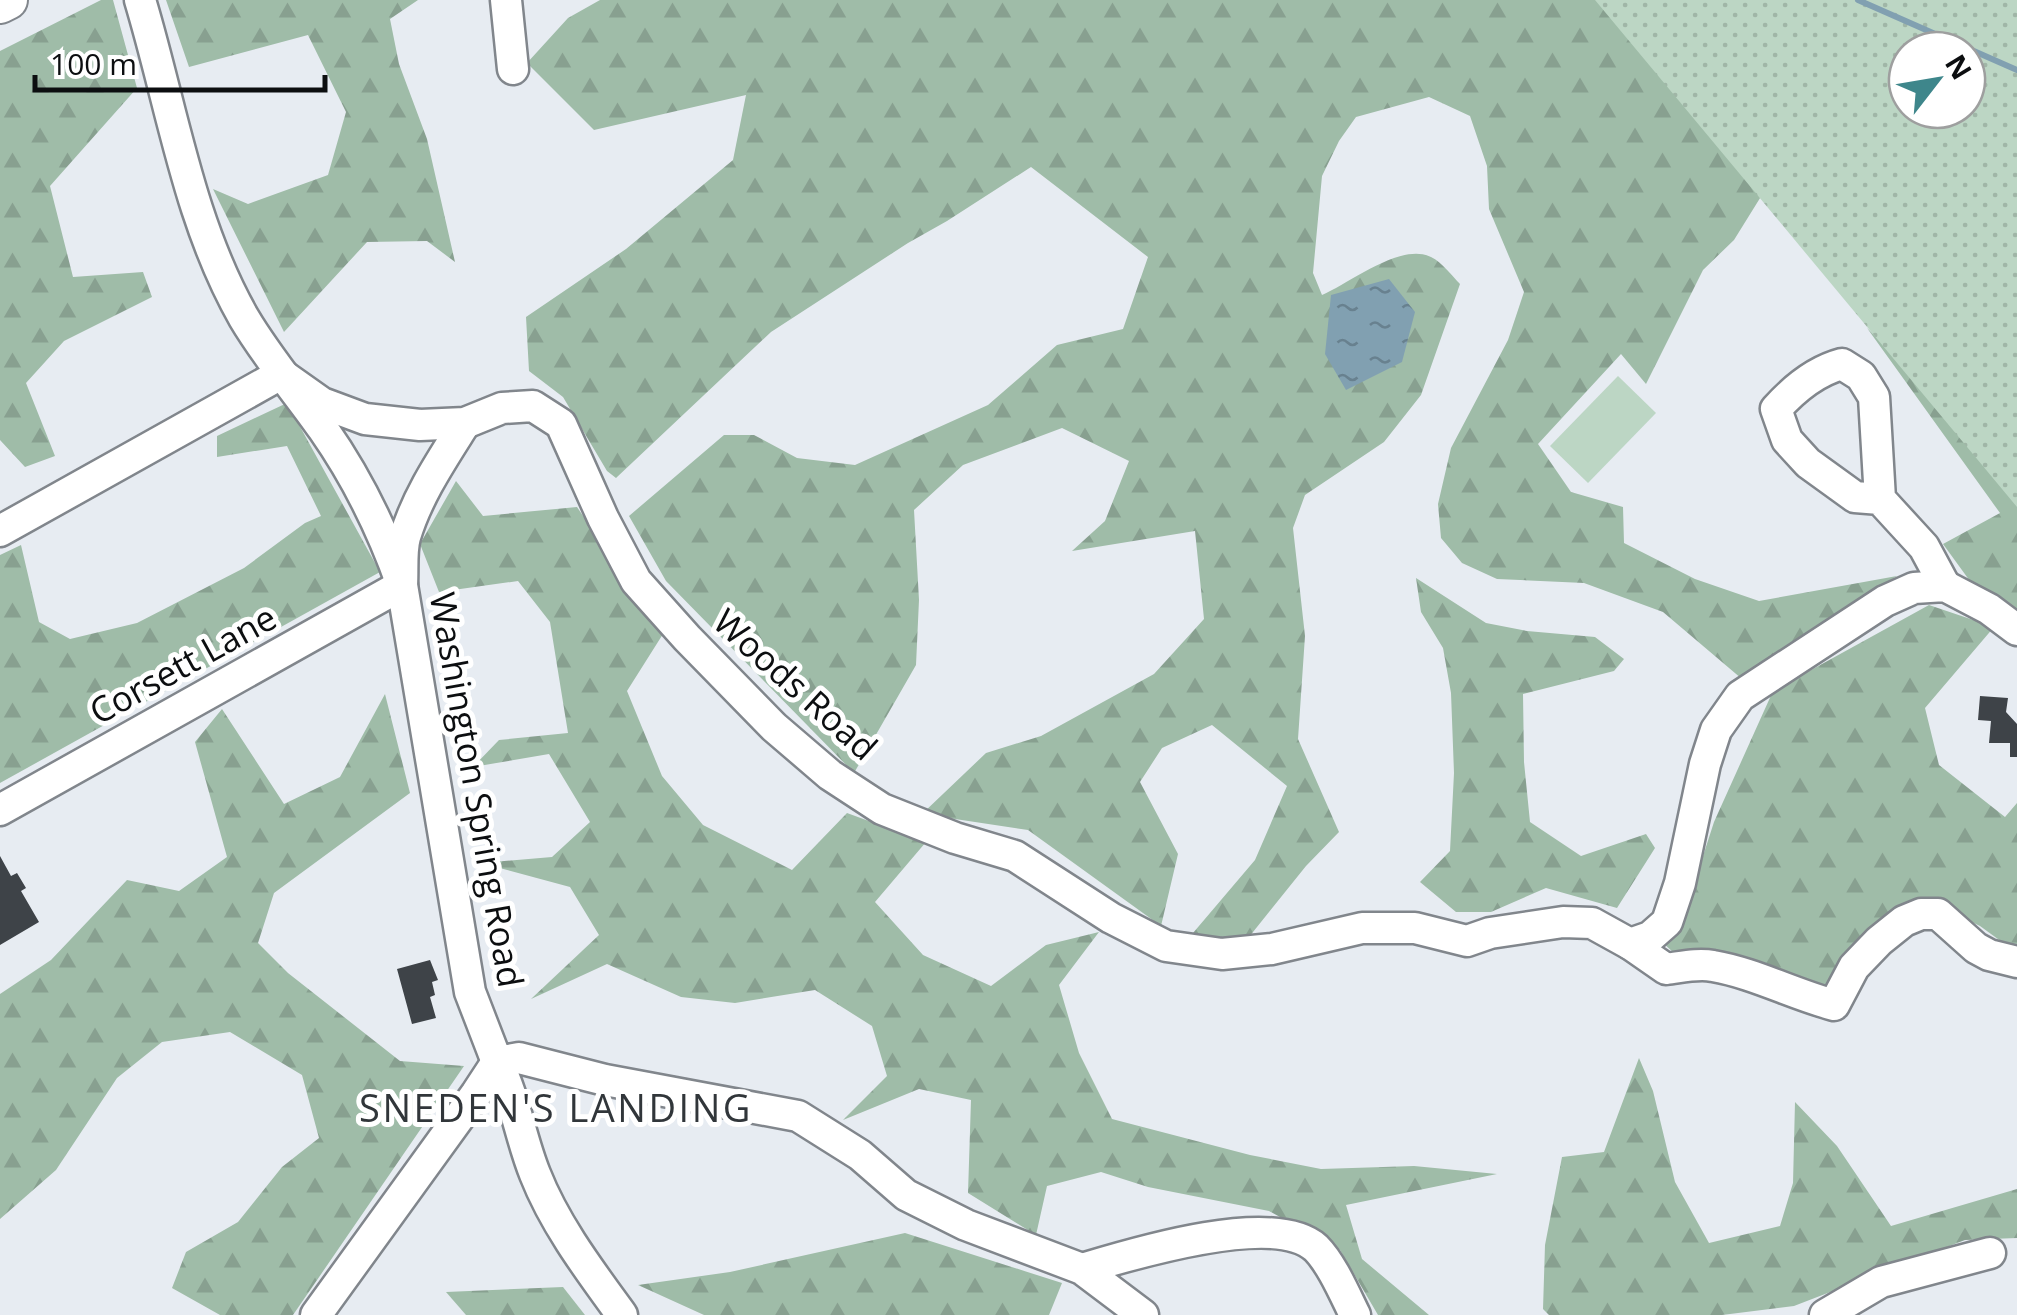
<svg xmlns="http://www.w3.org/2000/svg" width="2017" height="1315" font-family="'Open Sans',sans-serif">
<defs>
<pattern id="forest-firs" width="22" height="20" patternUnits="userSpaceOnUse" patternTransform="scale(2.5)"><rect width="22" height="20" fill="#9fbca8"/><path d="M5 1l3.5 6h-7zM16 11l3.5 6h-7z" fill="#88a090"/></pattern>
<pattern id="park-dots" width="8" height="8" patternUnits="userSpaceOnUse" patternTransform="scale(2.5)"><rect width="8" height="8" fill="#bcd6c4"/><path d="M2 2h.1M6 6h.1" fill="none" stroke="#a0b6a7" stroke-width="1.8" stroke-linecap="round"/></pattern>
<pattern id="water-ripples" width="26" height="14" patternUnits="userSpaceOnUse" patternTransform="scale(2.5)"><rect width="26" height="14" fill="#81a0b1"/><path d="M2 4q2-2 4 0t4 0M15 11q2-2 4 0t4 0" fill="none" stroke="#68818f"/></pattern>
</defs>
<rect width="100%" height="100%" fill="#e7ecf2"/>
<g fill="url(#forest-firs)">
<path d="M 101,0 L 113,0 L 137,88 L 50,186 L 73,277 L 143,272 L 152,297 L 64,341 L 26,383 L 55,456 L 25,467 L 0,440 L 0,51 Z"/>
<path d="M 166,0 L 418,0 L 390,19 L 399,64 L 427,139 L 455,262 L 427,241 L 367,242 L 284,332 L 213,189 L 248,204 L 328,175 L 346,112 L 308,35 L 189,67 Z"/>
<path d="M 600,0 L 1624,0 L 1775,174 L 1734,240 L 1703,270 L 1646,384 L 1621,354 L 1538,444 L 1571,492 L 1623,507 L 1624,543 L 1695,579 L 1759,601 L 1897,576 L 1742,679 L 1663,612 L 1584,583 L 1497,579 L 1462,563 L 1441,538 L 1438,504 L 1451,448 L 1508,340 L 1524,292 L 1489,209 L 1487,166 L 1470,116 L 1429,97 L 1356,117 L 1339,141 L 1322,176 L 1313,273 L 1322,295 C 1350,283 1401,242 1431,257 C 1442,262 1452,276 1460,284 L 1421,395 L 1384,442 L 1305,495 L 1293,528 L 1305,636 L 1298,739 L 1339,832 L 1306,866 L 1245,942 L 1193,933 L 1255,860 L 1287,786 L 1212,725 L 1162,748 L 1140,782 L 1178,854 L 1161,926 L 1028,830 L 922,814 L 986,753 L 1041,736 L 1154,674 L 1204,619 L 1195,531 L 1072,551 L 1105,521 L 1129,461 L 1062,428 L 963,465 L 914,510 L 919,600 L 916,665 L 854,773 L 666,581 L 629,516 L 724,435 L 754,435 L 797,458 L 855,465 L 988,405 L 1057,345 L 1123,329 L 1148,257 L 1031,167 L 947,221 L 908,243 L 771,332 L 616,478 L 607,471 L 563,397 L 529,371 L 526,317 L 626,249 L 733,160 L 746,95 L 594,130 L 527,63 L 568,18 Z"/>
<path d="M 1867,328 L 2017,474 L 2017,613 L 1975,588 L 1943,544 L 2000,513 Z"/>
<path d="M 287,403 L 380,572 L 0,783 L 0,555 L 21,545 L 39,622 L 70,639 L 137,623 L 244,568 L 305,523 L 321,516 L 287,446 L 217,457 L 217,436 Z"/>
<path d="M 456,481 L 483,516 L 577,507 L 663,634 L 627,691 L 662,776 L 703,825 L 792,870 L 847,813 L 926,842 L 875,902 L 923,955 L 991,986 L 1046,945 L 1099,932 L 1059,985 L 1079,1053 L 1112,1119 L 1250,1155 L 1321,1169 L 1414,1166 L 1497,1174 L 1346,1205 L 1362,1259 L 1429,1315 L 1378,1315 L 1340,1250 L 1269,1211 L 1148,1187 L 1101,1172 L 1047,1186 L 1036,1235 L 968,1193 L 971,1100 L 919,1089 L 843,1120 L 887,1076 L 872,1026 L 815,990 L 735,1003 L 681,997 L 607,964 L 531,999 L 599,935 L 570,887 L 481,863 L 552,857 L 590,822 L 549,754 L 473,767 L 499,740 L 568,733 L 550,622 L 518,581 L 439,592 L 420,544 Z"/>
<path d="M 1416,578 L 1486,623 L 1527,631 L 1595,637 L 1624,659 L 1614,671 L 1523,694 L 1524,762 L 1530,822 L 1581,856 L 1646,834 L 1655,848 L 1617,908 L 1546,888 L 1491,912 L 1456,912 L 1420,882 L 1450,851 L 1454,773 L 1451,693 L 1443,648 L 1421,612 Z"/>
<path d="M 1929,605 L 1994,627 L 1925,708 L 1939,765 L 2005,817 L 2017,803 L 2017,948 L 2013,950 L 1980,926 L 1920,897 L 1876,930 L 1823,990 L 1675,954 L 1661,941 L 1682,921 L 1714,822 L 1773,691 Z"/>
<path d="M 385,694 L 410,793 L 274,893 L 258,943 L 288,973 L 400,1061 L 464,1066 L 293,1315 L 220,1315 L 172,1288 L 186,1252 L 238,1222 L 282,1167 L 319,1138 L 302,1075 L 230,1032 L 162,1042 L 117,1078 L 56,1170 L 0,1219 L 0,994 L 51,960 L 127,880 L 179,891 L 227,857 L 195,742 L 222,709 L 284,804 L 340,777 Z"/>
<path d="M 1639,1058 L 1653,1091 L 1675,1182 L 1709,1243 L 1780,1226 L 1793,1183 L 1795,1102 L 1837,1146 L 1891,1226 L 2017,1189 L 2017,1238 L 1965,1240 L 1794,1306 L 1722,1315 L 1549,1315 L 1543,1309 L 1545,1245 L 1562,1157 L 1604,1152 Z"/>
<path d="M 905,1233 L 1062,1283 L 1049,1315 L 704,1315 L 638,1285 L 730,1272 Z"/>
<path d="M 563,1287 L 585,1315 L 466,1315 L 446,1292 Z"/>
</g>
<path fill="url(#park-dots)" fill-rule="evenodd" d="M 1595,0 L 2017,0 L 2017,507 ZM 1907,50 L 1967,50 L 1967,110 L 1907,110 Z"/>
<path fill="#bcd6c4" d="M 1618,376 L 1656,413 L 1588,483 L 1550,446 Z"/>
<path fill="url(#water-ripples)" d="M 1389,279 L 1415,312 L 1402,362 L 1346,390 L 1325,354 L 1331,295 Z"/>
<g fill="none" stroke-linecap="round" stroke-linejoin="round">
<path stroke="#81a0b1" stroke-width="6" d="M 1858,0 L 2017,70"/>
</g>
<g fill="#3e4348">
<path d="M 1980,696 L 2008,698 L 2006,712 L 2017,724 L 2017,757 L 2010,757 L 2010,743 L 1989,743 L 1991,721 L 1978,720 Z"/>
<path d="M 0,856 L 11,876 L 17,873 L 26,888 L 21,891 L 39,922 L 0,945 Z"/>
<path d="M 430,960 L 438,980 L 432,982 L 435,995 L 430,997 L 436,1018 L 412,1024 L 397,969 Z"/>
</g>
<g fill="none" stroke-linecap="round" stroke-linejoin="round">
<g stroke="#81868c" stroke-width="35">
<g id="minor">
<path d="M 140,0 C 172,106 188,220 244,318 C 267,357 297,392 323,429 C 356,476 383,531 402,585 L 470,992 L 497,1062 L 519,1058 L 605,1080 L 798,1116 L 860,1155 L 906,1195 L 966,1225 L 1082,1269 L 1143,1315"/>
<path d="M 506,0 L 513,69"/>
<path d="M 1880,499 L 1855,497 L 1808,463 L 1787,440 L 1776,409 C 1793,390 1816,371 1842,364 L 1861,376 L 1874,397 L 1880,499 L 1924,547 L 1945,586"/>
<path d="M 0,531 L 281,374 L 322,403 L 365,419 L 420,425 L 465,423 L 502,408 L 533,406 L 561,424 L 603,518 L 636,581 L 687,638 L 774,727 L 830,775 L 882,809 L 955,838 L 1015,856 L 1111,918 L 1166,946 L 1222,954 L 1272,949 L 1362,928 L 1415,928 L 1467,941 L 1490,933 L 1563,922 L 1592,923 L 1630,944 L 1650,937 L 1667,922 L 1680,883 L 1705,764 L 1716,730 L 1740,696 L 1885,601 L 1914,588 L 1945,586 L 1989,609 L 2017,630"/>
<path d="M 0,810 L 402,585 C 403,570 401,551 405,537 C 417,496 443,458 465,423"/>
<path d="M 1630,944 L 1666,969 C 1682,967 1698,963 1713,966 C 1754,973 1793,994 1834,1005 L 1854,967 L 1879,941 L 1904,921 L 1921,914 L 1938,914 L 1976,948 L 1989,955 L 2017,962"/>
<path d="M 497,1062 C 515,1097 520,1137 535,1174 C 555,1225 590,1271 622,1315"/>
<path d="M 1082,1269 C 1132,1254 1274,1210 1316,1248 C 1332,1264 1345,1295 1355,1315"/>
<path d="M 316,1315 L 476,1094 L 497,1062"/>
<path d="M 1825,1315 L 1881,1282 L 1990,1253"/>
</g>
</g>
<g stroke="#81868c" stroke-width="42">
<path id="major" d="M 0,4 L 8,0"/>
</g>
<use href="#minor" stroke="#fff" stroke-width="30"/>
<use href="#major" stroke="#fff" stroke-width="38"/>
</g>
<g text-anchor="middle" stroke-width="10" stroke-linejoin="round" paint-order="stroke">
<g font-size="35" fill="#0c0e10" stroke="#fff">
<text transform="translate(183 665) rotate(-29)" y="12">Corsett Lane</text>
<text transform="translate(795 685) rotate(42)" y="12">Woods Road</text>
<text transform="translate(476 790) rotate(80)" y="12">Washington Spring Road</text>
</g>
<g font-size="38" letter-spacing="2.5" fill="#31363a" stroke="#fff">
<text x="556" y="1122">SNEDEN'S LANDING</text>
</g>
</g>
<g transform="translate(1937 80) rotate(59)"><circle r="48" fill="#ffffff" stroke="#9e9f9f" stroke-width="2.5"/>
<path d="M0-8L18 38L0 25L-18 38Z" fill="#3e868b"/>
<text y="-15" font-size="28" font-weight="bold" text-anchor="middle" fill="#0c0e10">N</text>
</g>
<path d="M35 75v15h290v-15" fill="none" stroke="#0c0e10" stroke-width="5"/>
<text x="50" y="75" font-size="30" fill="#0c0e10" stroke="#ffffff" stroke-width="8" paint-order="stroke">100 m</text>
</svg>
